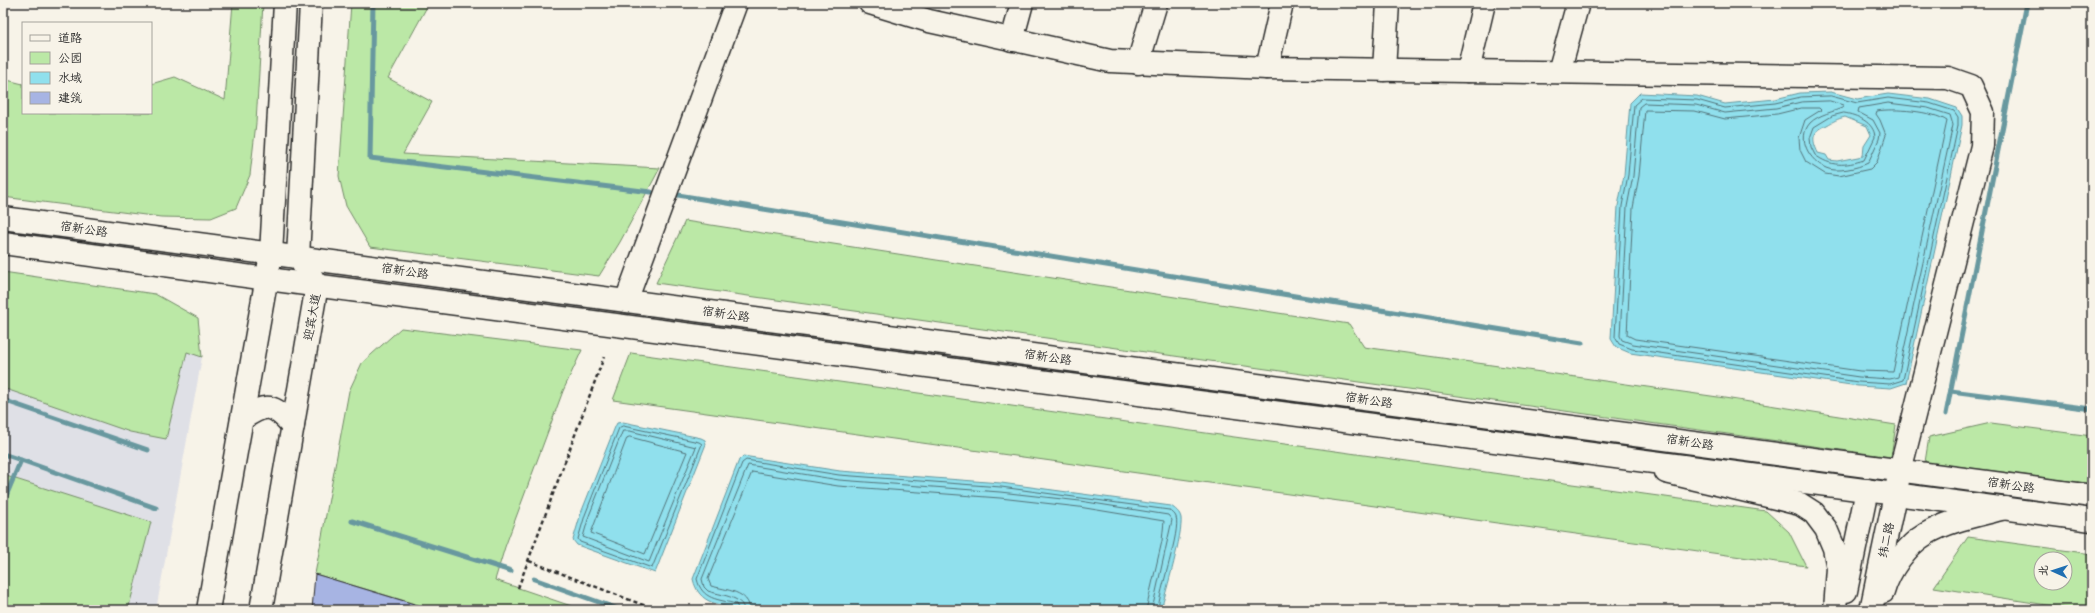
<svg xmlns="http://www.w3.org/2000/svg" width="2095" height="613" font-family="Delius,'LXGW WenKai TC',sans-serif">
<rect width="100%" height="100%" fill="#f7f3e8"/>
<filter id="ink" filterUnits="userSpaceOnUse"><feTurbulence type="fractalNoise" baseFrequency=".025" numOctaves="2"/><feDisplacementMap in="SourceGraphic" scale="8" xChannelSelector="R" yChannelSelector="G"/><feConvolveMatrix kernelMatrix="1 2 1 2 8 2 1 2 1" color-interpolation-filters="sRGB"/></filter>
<g filter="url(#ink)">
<path fill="#dfe0e6" d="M 3,272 L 155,294 L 198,318 L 202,357 L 156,610 L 3,610 Z"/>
<g fill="#bbe8a6" stroke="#738a68" fill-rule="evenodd">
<path d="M 233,3 L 263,3 L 256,123 L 250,175 L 236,208 L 211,218 L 161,217 L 3,197 L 3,79 L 23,84 L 23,113 L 151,113 L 151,84 L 175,77 L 225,100 Z"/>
<path d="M 351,3 L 429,3 L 388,78 L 432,102 L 403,154 L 660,168 L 620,242 L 599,276 L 370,247 L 346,206 L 339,176 Z"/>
<path d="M 685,221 L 1349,324 L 1364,347 L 1718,397 L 1896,425 L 1891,457 L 656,283 Z"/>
<path d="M 3,272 L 155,294 L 198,318 L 202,357 L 187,352 L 166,439 L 130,432 L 3,388 Z"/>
<path d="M 401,328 L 582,350 L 563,391 L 505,547 L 495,580 L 583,610 L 435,610 L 315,574 L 349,391 L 362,363 Z"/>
<path d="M 631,353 L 1766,511 L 1789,532 L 1806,566 L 613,400 Z"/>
<path d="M 1991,423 L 2092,436 L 2092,484 L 1925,462 L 1929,437 Z"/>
<path d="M 3,475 L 151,522 L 128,610 L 3,610 Z"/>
<path d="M 1968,537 L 2092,554 L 2092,610 L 2078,610 L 1934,587 ZM 2041,559 L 2065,559 L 2065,583 L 2041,583 Z"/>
</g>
<g fill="#90e0ed" stroke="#68989f" fill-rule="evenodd">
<path d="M 1831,92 L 1857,99 L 1888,94 L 1930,99 L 1957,108 L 1962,116 L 1962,125 L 1906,383 L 1891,388 L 1858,386 L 1630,353 L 1616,347 L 1611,339 L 1618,206 L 1624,175 L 1630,103 L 1640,93 L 1697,96 L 1725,104 L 1775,99 L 1800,93 ZM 1845,117 L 1867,126 L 1871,135 L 1864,146 L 1863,156 L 1837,161 L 1829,160 L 1826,155 L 1818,153 C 1811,138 1812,132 1827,125 C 1834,121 1837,119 1845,117 Z"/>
<path d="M 623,422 L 701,438 L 705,440 L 706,444 L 655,573 L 577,545 L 573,540 L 581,513 L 615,427 L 617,423 Z"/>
<path d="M 743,456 L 840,471 L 1001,483 L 1171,506 C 1175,509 1180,512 1181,518 C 1183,534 1166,591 1161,610 L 742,610 C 719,604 699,605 693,579 L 739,460 Z"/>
</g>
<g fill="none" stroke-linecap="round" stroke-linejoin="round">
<g stroke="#537379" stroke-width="1">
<path d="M 1831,96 L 1857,103 L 1888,98 L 1929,103 L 1954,111 L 1958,117 L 1958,126 L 1903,380 L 1890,384 L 1858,382 L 1632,349 L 1619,344 L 1615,337 L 1622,206 L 1628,175 L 1634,105 L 1642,98 L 1697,100 L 1725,108 L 1775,103 L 1801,97 Z"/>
<path d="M 1830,101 L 1843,105 L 1844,107 C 1834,112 1819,114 1810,123 C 1796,139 1810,161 1826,168 C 1836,173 1858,168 1868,163 L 1879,139 L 1880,133 L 1873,120 L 1858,112 L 1859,108 L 1888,103 L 1928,108 L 1950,115 L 1953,125 L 1898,377 L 1890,379 L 1859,377 L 1633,344 L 1622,340 L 1620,336 L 1627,207 L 1633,176 L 1639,107 L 1644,103 L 1696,105 L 1725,113 L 1776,108 L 1801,102 Z"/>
<path d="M 1802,108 L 1819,108 L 1821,110 L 1805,120 L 1799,138 L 1800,150 L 1806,162 L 1825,174 L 1839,176 L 1870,169 L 1877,162 L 1886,135 L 1880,120 L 1876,114 L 1877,111 C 1893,108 1933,111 1947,121 L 1893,372 L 1860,371 L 1635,339 L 1627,335 L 1633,208 L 1639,176 L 1645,110 L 1695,111 L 1725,119 L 1777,114 Z"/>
<path d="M 1844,113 C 1857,115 1874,122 1875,137 L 1864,160 C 1845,166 1831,167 1815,155 L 1811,147 L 1810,138 L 1814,127 L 1832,116 Z"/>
<path d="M 623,426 L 699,442 L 702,444 L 652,568 L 580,542 L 578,539 L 585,515 L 619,428 Z"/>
<path d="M 623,431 L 630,431 L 696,447 L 649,562 L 583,537 L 589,516 Z"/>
<path d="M 630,437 L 687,452 L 645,554 L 591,533 L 627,438 Z"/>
<path d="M 739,610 L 736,604 C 718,599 702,600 697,579 L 742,463 L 746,460 L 839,475 L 1001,487 L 1169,510 C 1172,512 1175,514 1176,517 C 1181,531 1159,591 1158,610"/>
<path d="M 744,610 C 743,596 719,595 708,591 L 704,587 L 702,579 L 748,465 L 839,480 L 1000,492 L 1080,501 L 1168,515 L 1172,520 L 1152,610"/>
<path d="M 750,610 C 749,591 726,590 711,586 L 708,579 L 752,472 L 838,486 L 1000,498 L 1079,507 L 1164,521 L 1162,541 L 1146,610"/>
</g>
<g stroke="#68989f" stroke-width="5">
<path d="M 373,3 L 370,158 L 651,192"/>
<path d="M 678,195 L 1582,343"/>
<path d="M 1951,391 L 2092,409"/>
<path d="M 3,400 L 148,450"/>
<path d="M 1946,414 L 2027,3"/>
<path d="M 3,454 L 21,460 L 3,503"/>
<path d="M 21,460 L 156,508"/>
<path d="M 352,521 L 511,571"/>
<path d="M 534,579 L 621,610"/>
</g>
</g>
<path fill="#a7b4e3" stroke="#2b2b2b" d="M 315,574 L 424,607 L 423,610 L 312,610 Z"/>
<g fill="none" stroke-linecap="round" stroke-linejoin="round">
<g stroke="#2b2b2b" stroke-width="25">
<g id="minor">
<path d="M 870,3 L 929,21 L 1110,61 L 1267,68 L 1948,78 L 1971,86 L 1983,112 L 1982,146 L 1900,471 L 1871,610"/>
<path d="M 1012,40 L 1022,3"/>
<path d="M 1138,63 L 1156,3"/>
<path d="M 1267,68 L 1282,3"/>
<path d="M 1384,70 L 1388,3"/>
<path d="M 1468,71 L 1484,3"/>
<path d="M 1559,72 L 1578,3"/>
<path d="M 626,301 L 736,3"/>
<path d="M 1666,472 L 1768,496 L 1800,504 L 1814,513 L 1826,529 L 1834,548 L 1838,568 L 1835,610"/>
<path d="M 1846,591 L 1867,490"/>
<path d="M 1883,592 C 1889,570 1907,545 1926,534 C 1949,520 1980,515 2005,508"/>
</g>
</g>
<g stroke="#2b2b2b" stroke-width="25">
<path id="major" d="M 242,419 C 267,402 273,404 293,426"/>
</g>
<g stroke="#2b2b2b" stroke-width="25">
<g id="highway">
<path d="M 3,218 L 2092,496"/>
<path d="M 3,243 L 268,279 L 2092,520"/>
<path d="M 208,610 L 271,254 L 285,3"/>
<path d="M 261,610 L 317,285 L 298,257 L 311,3"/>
</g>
</g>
<g stroke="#2b2b2b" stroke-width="2.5" stroke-dasharray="4 3" stroke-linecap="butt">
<path d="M 529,561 L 656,610"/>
<path d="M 518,588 L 604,357"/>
</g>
<use href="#minor" stroke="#f7f3e8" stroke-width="22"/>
<use href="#major" stroke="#f7f3e8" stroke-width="22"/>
<use href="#highway" stroke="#f7f3e8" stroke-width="22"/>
</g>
</g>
<g text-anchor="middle" stroke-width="3.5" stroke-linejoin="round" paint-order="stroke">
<g font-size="12" fill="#2b2b2b" stroke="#f7f3e8">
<text transform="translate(84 229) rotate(8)" y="4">宿新公路</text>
<text transform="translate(405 271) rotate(8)" y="4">宿新公路</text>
<text transform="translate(726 314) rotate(8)" y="4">宿新公路</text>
<text transform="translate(312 317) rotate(-80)" y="4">迎宾大道</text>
<text transform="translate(1048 357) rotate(8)" y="4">宿新公路</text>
<text transform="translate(1369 400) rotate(8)" y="4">宿新公路</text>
<text transform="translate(1690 442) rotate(8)" y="4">宿新公路</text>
<text transform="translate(2011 485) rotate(8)" y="4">宿新公路</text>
<text transform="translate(1886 540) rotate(-78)" y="4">纬二路</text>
</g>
</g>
<rect width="2095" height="613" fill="none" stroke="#f7f3e8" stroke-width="16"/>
<rect x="8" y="8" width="2079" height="597" fill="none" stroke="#2b2b2b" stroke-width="1.5" filter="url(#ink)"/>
<rect x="22" y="22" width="130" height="92" fill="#f7f3e8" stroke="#a5a39c"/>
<rect x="30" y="35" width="20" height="6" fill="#f7f3e8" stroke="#a5a39c"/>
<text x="58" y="42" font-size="12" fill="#2b2b2b">道路</text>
<rect x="30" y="52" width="20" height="12" fill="#bbe8a6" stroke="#a5a39c"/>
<text x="58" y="62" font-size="12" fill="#2b2b2b">公园</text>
<rect x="30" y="72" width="20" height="12" fill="#90e0ed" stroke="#a5a39c"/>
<text x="58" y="82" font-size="12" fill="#2b2b2b">水域</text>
<rect x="30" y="92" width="20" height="12" fill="#a7b4e3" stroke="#a5a39c"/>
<text x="58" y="102" font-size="12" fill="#2b2b2b">建筑</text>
<g transform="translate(2053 571) rotate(273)"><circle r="19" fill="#f7f3e8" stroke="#a5a39c"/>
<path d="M0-3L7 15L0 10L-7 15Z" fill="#1f6fb2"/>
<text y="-6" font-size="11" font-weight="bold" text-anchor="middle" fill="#2b2b2b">北</text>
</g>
</svg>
